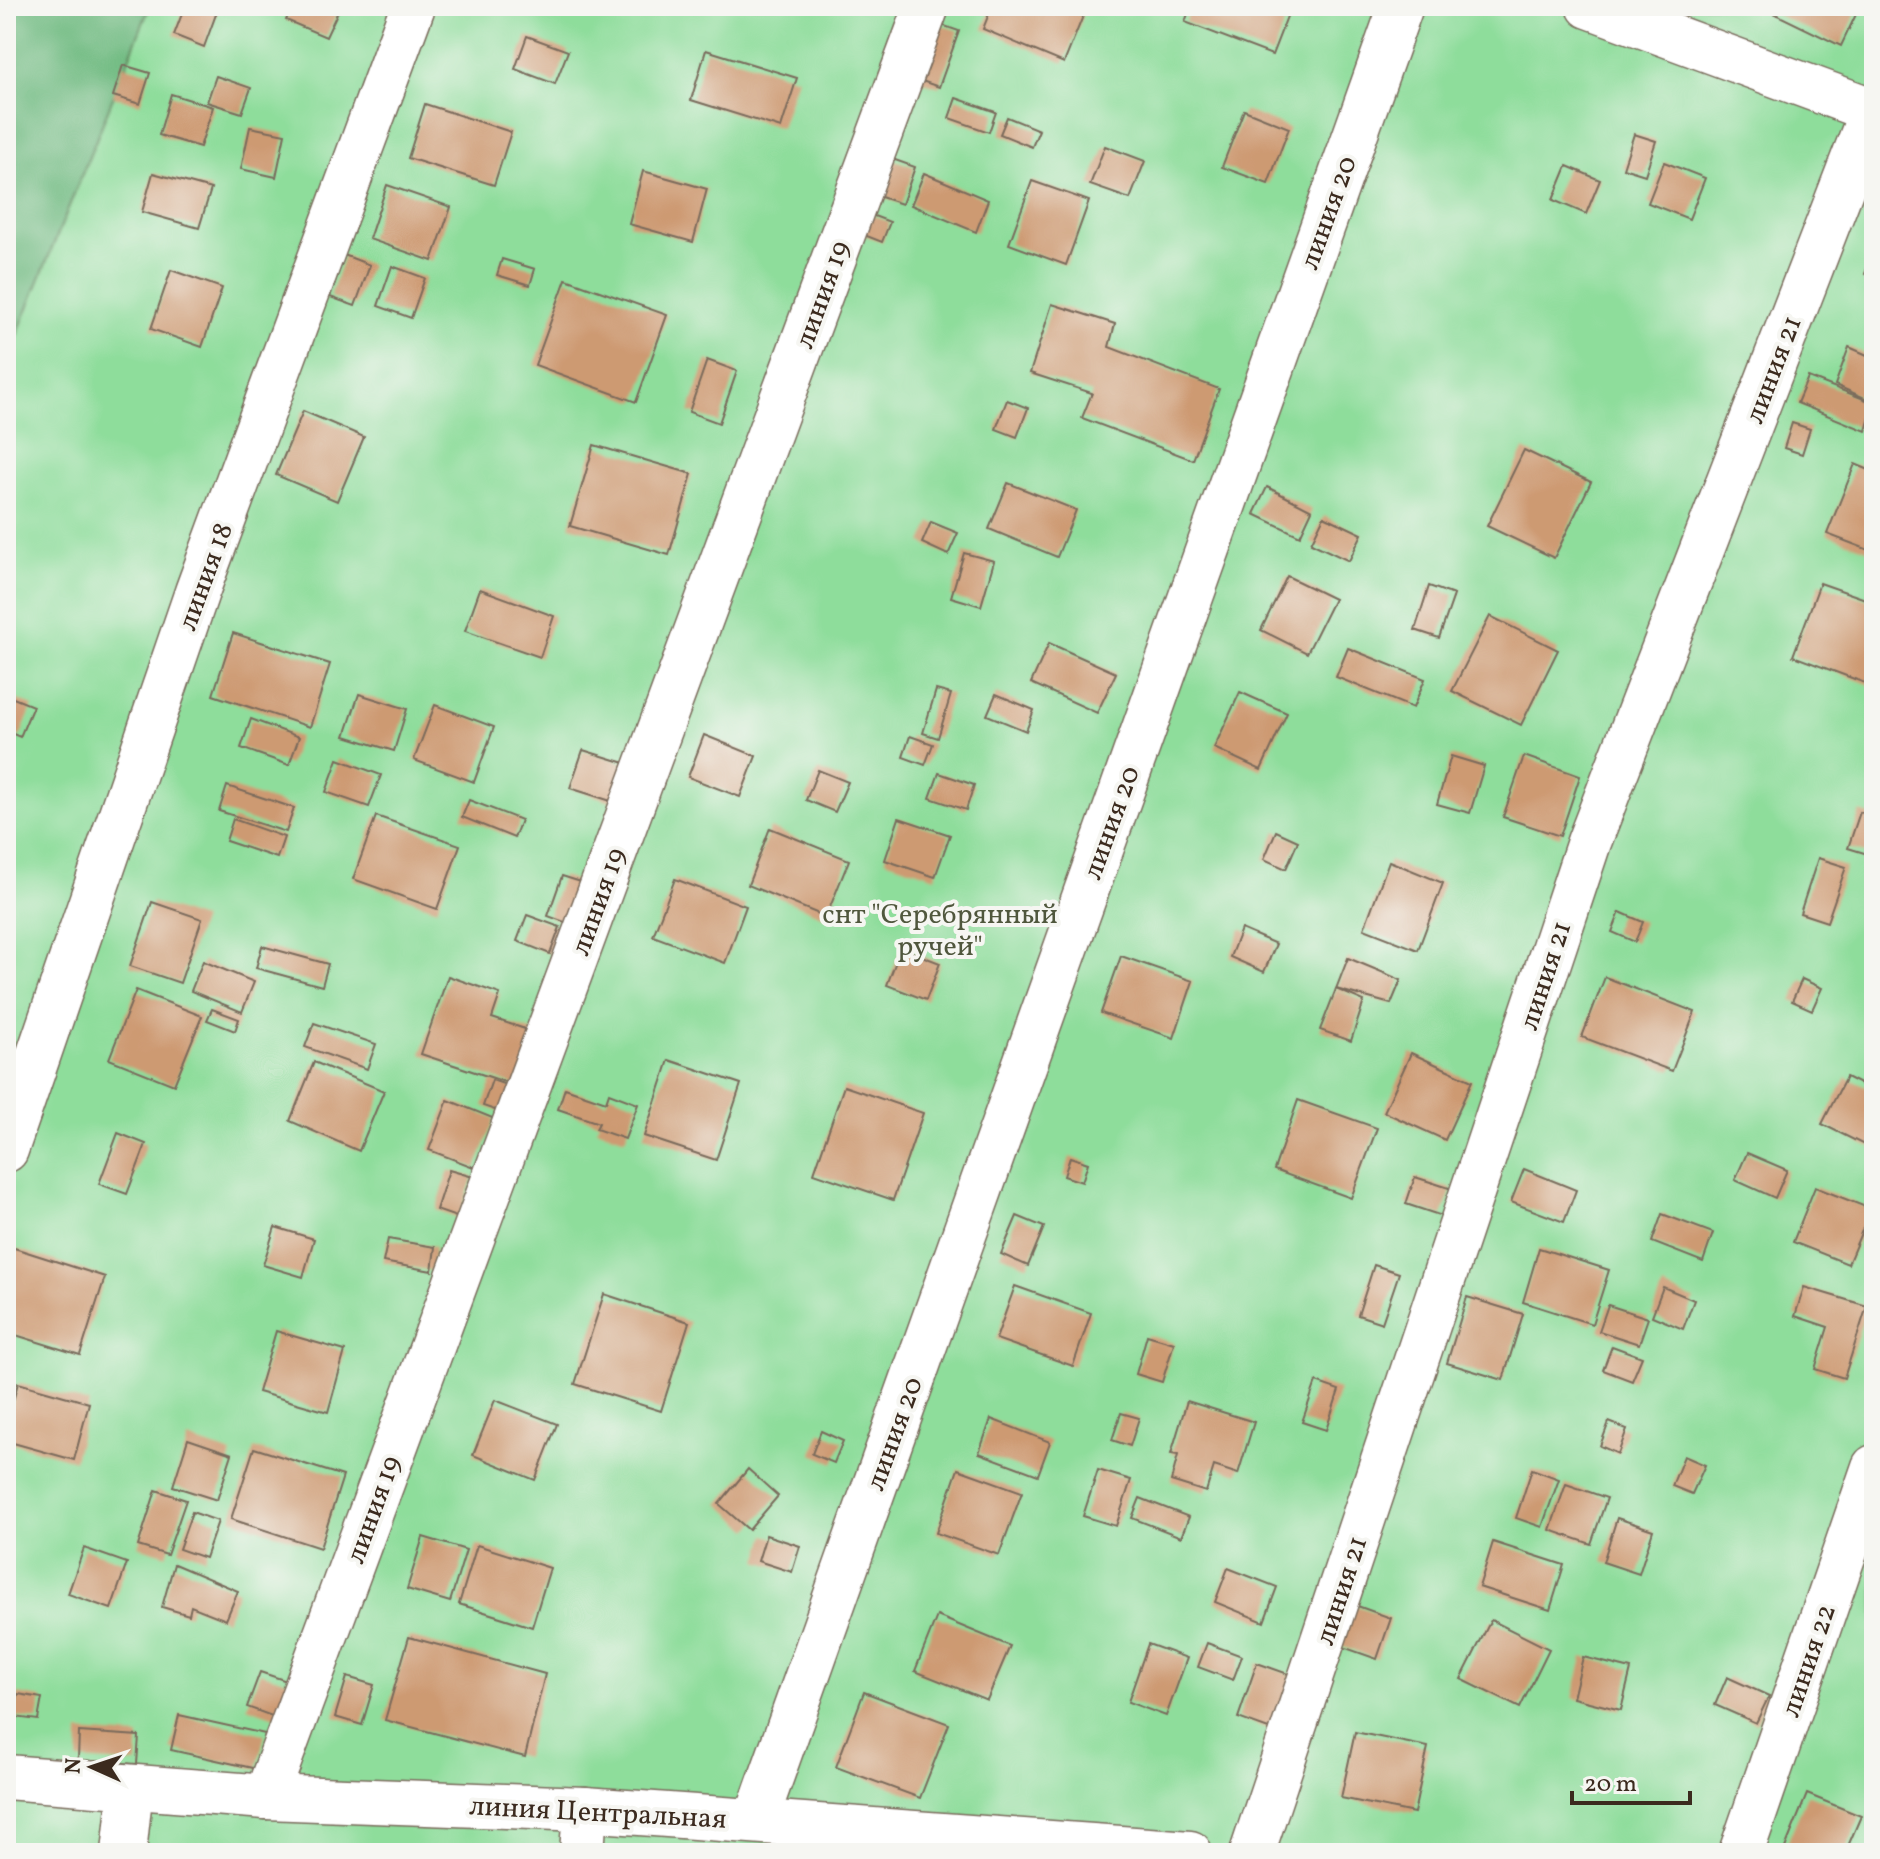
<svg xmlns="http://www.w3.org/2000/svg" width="1880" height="1859" font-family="Vollkorn,serif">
<rect width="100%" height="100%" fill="#f6f6f2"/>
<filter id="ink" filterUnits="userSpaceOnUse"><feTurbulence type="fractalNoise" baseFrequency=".0125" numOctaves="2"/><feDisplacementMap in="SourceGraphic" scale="16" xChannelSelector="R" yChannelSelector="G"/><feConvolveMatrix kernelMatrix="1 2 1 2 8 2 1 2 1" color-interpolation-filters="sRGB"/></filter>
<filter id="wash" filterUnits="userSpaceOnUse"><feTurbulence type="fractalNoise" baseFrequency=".006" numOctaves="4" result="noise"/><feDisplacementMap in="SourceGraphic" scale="32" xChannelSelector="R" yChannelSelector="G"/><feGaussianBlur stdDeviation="1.8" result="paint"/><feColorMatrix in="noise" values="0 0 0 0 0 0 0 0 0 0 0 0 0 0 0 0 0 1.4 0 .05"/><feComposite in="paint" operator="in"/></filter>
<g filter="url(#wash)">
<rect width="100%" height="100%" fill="#f0e4cb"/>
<path fill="#8edd9b" stroke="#64845c" stroke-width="2" d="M 150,6 L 1874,6 L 1874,1853 L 6,1853 L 6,362 Z"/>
<path fill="#72bc83" stroke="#567350" stroke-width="2" d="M 6,6 L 150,6 L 6,362 Z"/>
<g id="blocks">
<g fill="#cd9a72">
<path d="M 185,6 L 219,6 L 204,47 L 174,35 Z"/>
<path d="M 293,6 L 337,6 L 340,7 L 326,37 L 286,20 Z"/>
<path d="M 992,6 L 1059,6 L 1083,16 L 1064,63 L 983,29 Z"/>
<path d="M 1191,6 L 1291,6 L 1272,55 L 1185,22 Z"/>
<path d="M 1772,6 L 1860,6 L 1841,46 L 1769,11 Z"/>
<path d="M 930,21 L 959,31 L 939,87 L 910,77 Z"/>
<path d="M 527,36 L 568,51 L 555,84 L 515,69 Z"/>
<path d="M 706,50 L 797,78 L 781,128 L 691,100 Z"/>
<path d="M 123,65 L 150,73 L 140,104 L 113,96 Z"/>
<path d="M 216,76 L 251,88 L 242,113 L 207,102 Z"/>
<path d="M 171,94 L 213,107 L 200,147 L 159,135 Z"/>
<path d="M 956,98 L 996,112 L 989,132 L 949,118 Z"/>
<path d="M 425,104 L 511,132 L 494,185 L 408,158 Z"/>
<path d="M 1244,110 L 1289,128 L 1268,184 L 1222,167 Z"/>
<path d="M 1007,117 L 1039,130 L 1032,147 L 1000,134 Z"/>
<path d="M 250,127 L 285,134 L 276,177 L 241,169 Z"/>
<path d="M 1634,134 L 1656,141 L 1645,175 L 1623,168 Z"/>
<path d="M 1105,146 L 1145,161 L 1130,199 L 1090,185 Z"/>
<path d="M 881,155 L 915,167 L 902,204 L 869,193 Z"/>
<path d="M 1664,162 L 1705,178 L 1689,219 L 1648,203 Z"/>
<path d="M 1567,166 L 1600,180 L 1586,214 L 1553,200 Z"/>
<path d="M 643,171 L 707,189 L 693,242 L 629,224 Z"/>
<path d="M 153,173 L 211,189 L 199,228 L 142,212 Z"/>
<path d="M 924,173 L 988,200 L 976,232 L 911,205 Z"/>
<path d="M 1032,181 L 1089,201 L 1066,265 L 1009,244 Z"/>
<path d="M 387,185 L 451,207 L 432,261 L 369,239 Z"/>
<path d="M 861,211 L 890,222 L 882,242 L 854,231 Z"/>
<path d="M 1874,250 L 1874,277 L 1865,274 Z"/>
<path d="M 344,255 L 370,265 L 355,306 L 330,297 Z"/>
<path d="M 502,259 L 535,269 L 530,285 L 497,275 Z"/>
<path d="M 392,266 L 425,278 L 411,318 L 378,306 Z"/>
<path d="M 171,270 L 222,288 L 202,347 L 151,329 Z"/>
<path d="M 566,279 L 667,315 L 636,402 L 535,365 Z"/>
<path d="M 1052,304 L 1115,324 L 1109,347 L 1219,389 L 1193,460 L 1082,418 L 1092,393 L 1030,373 Z"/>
<path d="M 1849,347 L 1874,358 L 1874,402 L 1835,385 Z"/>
<path d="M 707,360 L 737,371 L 719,423 L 689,412 Z"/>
<path d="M 1808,377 L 1874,403 L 1866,431 L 1797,403 Z"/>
<path d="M 1007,400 L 1028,408 L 1017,437 L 996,429 Z"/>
<path d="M 303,411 L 364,437 L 337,501 L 276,475 Z"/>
<path d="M 1792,423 L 1810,429 L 1802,454 L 1784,448 Z"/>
<path d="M 594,445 L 692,474 L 669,555 L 570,526 Z"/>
<path d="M 1524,450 L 1591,482 L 1554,558 L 1487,526 Z"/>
<path d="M 1855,464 L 1874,472 L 1874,552 L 1827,534 Z"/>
<path d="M 1008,483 L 1076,510 L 1057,557 L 989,529 Z"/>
<path d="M 1267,487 L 1312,510 L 1300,536 L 1254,514 Z"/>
<path d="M 1324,516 L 1362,534 L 1349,561 L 1311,543 Z"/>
<path d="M 931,522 L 958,533 L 948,555 L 922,543 Z"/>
<path d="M 964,553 L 994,561 L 981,606 L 951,597 Z"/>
<path d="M 1287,576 L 1334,599 L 1307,653 L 1261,630 Z"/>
<path d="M 1820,583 L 1874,602 L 1873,686 L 1793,656 Z"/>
<path d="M 1429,586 L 1454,595 L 1439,638 L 1415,630 Z"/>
<path d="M 480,589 L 554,616 L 540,657 L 465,631 Z"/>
<path d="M 1490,616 L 1558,650 L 1521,725 L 1452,691 Z"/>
<path d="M 233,633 L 330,664 L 310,727 L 213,695 Z"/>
<path d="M 1049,643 L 1116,673 L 1097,713 L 1031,683 Z"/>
<path d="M 1348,648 L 1425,679 L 1413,708 L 1336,677 Z"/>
<path d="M 936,690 L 951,694 L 938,738 L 923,733 Z"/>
<path d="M 1240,692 L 1287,713 L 1261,770 L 1214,748 Z"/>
<path d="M 359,694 L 407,709 L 394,751 L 345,736 Z"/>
<path d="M 996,694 L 1034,710 L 1026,731 L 987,715 Z"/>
<path d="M 6,695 L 33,706 L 20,737 L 6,731 Z"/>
<path d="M 435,705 L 494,727 L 474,782 L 414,760 Z"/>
<path d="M 251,719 L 299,737 L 289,765 L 241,748 Z"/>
<path d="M 704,735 L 756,756 L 740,797 L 688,777 Z"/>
<path d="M 910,736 L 933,744 L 925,765 L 903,757 Z"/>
<path d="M 583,750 L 625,763 L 614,802 L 570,788 Z"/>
<path d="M 1451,756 L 1484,766 L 1470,813 L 1437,804 Z"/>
<path d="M 1524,756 L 1580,776 L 1560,836 L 1503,817 Z"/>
<path d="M 338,759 L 381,775 L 369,807 L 326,792 Z"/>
<path d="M 818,770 L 848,782 L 835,812 L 806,800 Z"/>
<path d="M 939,773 L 974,785 L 966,810 L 930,798 Z"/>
<path d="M 227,786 L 294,808 L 286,832 L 219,811 Z"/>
<path d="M 469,800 L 521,820 L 514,838 L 462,817 Z"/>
<path d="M 1860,812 L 1874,816 L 1874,856 L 1848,848 Z"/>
<path d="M 376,816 L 460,845 L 437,909 L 353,879 Z"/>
<path d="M 899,818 L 950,835 L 935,877 L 885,860 Z"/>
<path d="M 233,819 L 284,837 L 277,858 L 226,841 Z"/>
<path d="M 770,828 L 849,860 L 826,917 L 748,885 Z"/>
<path d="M 1276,831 L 1298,841 L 1286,869 L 1264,859 Z"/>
<path d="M 1818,858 L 1846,867 L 1827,922 L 1800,913 Z"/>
<path d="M 1389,861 L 1443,883 L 1418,950 L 1364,929 Z"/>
<path d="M 562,876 L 584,883 L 570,924 L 548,916 Z"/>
<path d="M 675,879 L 746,906 L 725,963 L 653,936 Z"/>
<path d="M 152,902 L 202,919 L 180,983 L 130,966 Z"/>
<path d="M 1620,912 L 1643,922 L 1635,942 L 1612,932 Z"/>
<path d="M 527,915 L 560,927 L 550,954 L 517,941 Z"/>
<path d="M 1241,929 L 1276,944 L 1264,972 L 1230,957 Z"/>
<path d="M 262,946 L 328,964 L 322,986 L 256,968 Z"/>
<path d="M 901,948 L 940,963 L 926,1000 L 887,985 Z"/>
<path d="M 1121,956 L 1193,981 L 1174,1038 L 1101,1013 Z"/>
<path d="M 1348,958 L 1401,980 L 1391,1004 L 1336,989 Z"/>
<path d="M 203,961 L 254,982 L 242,1012 L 191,991 Z"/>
<path d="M 448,976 L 500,994 L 492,1018 L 537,1033 L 520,1087 L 421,1054 Z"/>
<path d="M 1605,977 L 1695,1012 L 1672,1071 L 1582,1037 Z"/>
<path d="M 1802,979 L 1822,988 L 1812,1010 L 1792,1001 Z"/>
<path d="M 1336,989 L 1364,1001 L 1351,1041 L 1320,1030 Z"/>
<path d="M 136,990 L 202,1016 L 174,1085 L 109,1059 Z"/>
<path d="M 212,1009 L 239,1019 L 235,1031 L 207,1020 Z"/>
<path d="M 314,1023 L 376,1044 L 367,1069 L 305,1047 Z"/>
<path d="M 1411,1053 L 1472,1081 L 1445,1140 L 1384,1112 Z"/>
<path d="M 669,1060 L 741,1084 L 716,1160 L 644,1136 Z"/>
<path d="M 314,1062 L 384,1091 L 359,1151 L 290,1121 Z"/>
<path d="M 1846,1077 L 1874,1091 L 1874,1140 L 1870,1148 L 1822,1124 Z"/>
<path d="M 492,1080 L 515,1088 L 506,1114 L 483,1106 Z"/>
<path d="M 844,1086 L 923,1113 L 893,1200 L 814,1173 Z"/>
<path d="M 565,1088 L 606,1102 L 609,1093 L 638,1104 L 625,1139 L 596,1129 L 599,1123 L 558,1109 Z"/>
<path d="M 448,1100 L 495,1119 L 476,1168 L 429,1150 Z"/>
<path d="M 1298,1100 L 1377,1128 L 1351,1198 L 1274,1170 Z"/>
<path d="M 118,1133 L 146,1144 L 127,1194 L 99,1184 Z"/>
<path d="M 1747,1153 L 1787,1170 L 1775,1198 L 1735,1180 Z"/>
<path d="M 1070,1157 L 1088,1163 L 1082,1182 L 1064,1176 Z"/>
<path d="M 1524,1169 L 1576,1190 L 1564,1222 L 1511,1202 Z"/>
<path d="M 449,1170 L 473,1177 L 459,1218 L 436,1210 Z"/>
<path d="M 1415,1177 L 1452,1189 L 1442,1216 L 1406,1204 Z"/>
<path d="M 1815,1187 L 1871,1209 L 1848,1264 L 1793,1242 Z"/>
<path d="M 1662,1214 L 1713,1233 L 1703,1262 L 1652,1242 Z"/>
<path d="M 1017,1216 L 1044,1227 L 1028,1266 L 1001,1254 Z"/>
<path d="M 275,1227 L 314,1239 L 303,1277 L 263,1265 Z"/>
<path d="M 388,1239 L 435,1247 L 432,1271 L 383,1262 Z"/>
<path d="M 8,1246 L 105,1277 L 80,1355 L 6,1332 Z"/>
<path d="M 1539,1248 L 1609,1270 L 1592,1324 L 1523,1302 Z"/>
<path d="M 1374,1265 L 1399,1273 L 1382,1323 L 1358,1315 Z"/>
<path d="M 1015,1286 L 1091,1313 L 1073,1366 L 996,1339 Z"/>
<path d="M 1663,1287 L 1694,1300 L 1683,1329 L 1652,1316 Z"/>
<path d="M 1804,1287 L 1867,1306 L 1844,1378 L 1815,1369 L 1828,1327 L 1795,1316 Z"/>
<path d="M 604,1294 L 689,1322 L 661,1411 L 575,1384 Z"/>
<path d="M 1467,1297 L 1523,1314 L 1503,1380 L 1447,1363 Z"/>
<path d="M 1608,1305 L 1648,1318 L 1639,1344 L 1599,1331 Z"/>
<path d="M 276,1331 L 345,1351 L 328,1412 L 258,1392 Z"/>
<path d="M 1147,1335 L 1174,1343 L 1162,1382 L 1136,1374 Z"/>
<path d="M 1612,1346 L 1642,1357 L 1632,1381 L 1603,1370 Z"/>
<path d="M 1316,1382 L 1339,1390 L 1326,1430 L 1302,1422 Z"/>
<path d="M 18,1383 L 89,1403 L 74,1460 L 6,1441 L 6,1426 Z"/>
<path d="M 495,1400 L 557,1424 L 535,1480 L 473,1455 Z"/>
<path d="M 1187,1401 L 1254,1422 L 1238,1474 L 1214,1466 L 1206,1492 L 1171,1481 L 1178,1455 L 1171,1454 Z"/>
<path d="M 1121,1413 L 1139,1418 L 1130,1446 L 1112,1440 Z"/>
<path d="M 991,1419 L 1050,1442 L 1038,1475 L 979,1453 Z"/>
<path d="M 1609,1422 L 1627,1429 L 1618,1454 L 1600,1446 Z"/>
<path d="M 821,1431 L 843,1441 L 834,1463 L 812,1454 Z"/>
<path d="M 188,1439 L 232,1454 L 217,1500 L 173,1486 Z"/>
<path d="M 254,1448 L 343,1476 L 320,1548 L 231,1519 Z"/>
<path d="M 1684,1456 L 1705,1465 L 1692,1494 L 1672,1486 Z"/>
<path d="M 748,1469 L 778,1496 L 749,1530 L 719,1504 Z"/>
<path d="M 958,1469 L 1022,1492 L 999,1555 L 936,1533 Z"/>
<path d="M 1532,1469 L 1559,1479 L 1542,1527 L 1516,1518 Z"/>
<path d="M 1098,1470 L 1131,1480 L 1116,1526 L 1083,1516 Z"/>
<path d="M 1566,1484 L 1607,1498 L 1591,1544 L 1550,1530 Z"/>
<path d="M 156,1490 L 186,1500 L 167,1555 L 138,1546 Z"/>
<path d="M 1140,1498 L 1189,1517 L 1181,1537 L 1132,1518 Z"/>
<path d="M 192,1512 L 218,1521 L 205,1558 L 179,1549 Z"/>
<path d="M 1617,1518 L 1653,1530 L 1639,1574 L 1603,1562 Z"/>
<path d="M 766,1535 L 800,1546 L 792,1572 L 758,1561 Z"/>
<path d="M 423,1537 L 466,1550 L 450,1602 L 407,1589 Z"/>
<path d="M 1493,1542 L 1564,1565 L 1550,1610 L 1479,1587 Z"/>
<path d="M 477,1545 L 550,1568 L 532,1627 L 459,1604 Z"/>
<path d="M 84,1548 L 127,1563 L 111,1609 L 68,1594 Z"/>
<path d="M 174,1564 L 238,1591 L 226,1620 L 191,1606 L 189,1615 L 162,1607 Z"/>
<path d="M 1228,1568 L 1277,1587 L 1264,1622 L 1215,1602 Z"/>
<path d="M 1352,1604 L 1391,1618 L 1377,1659 L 1337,1645 Z"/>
<path d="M 937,1616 L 1010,1646 L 987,1700 L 915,1671 Z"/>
<path d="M 1491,1620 L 1549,1649 L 1520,1708 L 1461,1679 Z"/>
<path d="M 409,1637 L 545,1674 L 525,1757 L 385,1720 Z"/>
<path d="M 1207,1643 L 1242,1656 L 1233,1680 L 1198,1667 Z"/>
<path d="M 1148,1644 L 1187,1658 L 1166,1716 L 1128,1702 Z"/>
<path d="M 1583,1657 L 1631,1669 L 1621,1710 L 1573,1698 Z"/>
<path d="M 1257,1663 L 1294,1676 L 1274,1731 L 1238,1718 Z"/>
<path d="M 260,1672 L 296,1684 L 283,1720 L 247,1707 Z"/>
<path d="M 347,1677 L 374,1685 L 362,1725 L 335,1717 Z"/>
<path d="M 1727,1677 L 1769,1696 L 1756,1723 L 1715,1705 Z"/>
<path d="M 864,1692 L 949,1724 L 920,1798 L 836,1767 Z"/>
<path d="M 18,1694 L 42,1698 L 38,1720 L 14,1717 Z"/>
<path d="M 179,1715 L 265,1734 L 257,1769 L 171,1750 Z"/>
<path d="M 79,1732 L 139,1736 L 137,1764 L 78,1760 Z"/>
<path d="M 1355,1732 L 1428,1747 L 1414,1813 L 1341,1798 Z"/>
<path d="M 1807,1794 L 1861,1816 L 1845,1853 L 1798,1853 L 1785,1848 Z"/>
</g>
</g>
</g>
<g filter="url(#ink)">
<use href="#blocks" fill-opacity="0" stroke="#7a6b5b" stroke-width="2"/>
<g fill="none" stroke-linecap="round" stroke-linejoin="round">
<g stroke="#7a6b5b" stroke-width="47">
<g id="street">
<path d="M 1589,6 L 1874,111"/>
<path d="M 6,1150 L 197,592 L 413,6"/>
<path d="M 6,1777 L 266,1797 L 585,1809 L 1190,1853"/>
<path d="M 266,1797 L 927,6"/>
<path d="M 756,1820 L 1401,6"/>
<path d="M 124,1853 L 131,1787"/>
<path d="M 582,1853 L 585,1809"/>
<path d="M 1252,1853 L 1589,842 L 1872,110"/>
<path d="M 1741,1853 L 1874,1467"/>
</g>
</g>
<use href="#street" stroke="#fff" stroke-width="44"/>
</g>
</g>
<g text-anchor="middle" stroke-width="8" stroke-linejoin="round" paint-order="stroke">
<g font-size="28" fill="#3b2a1e" stroke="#f6f6f2">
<text transform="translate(1327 212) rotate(-70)" y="10">линия 20</text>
<text transform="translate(821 294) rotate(-70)" y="10">линия 19</text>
<text transform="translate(1772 369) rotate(-69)" y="10">линия 21</text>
<text transform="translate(204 576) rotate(-70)" y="10">линия 18</text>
<text transform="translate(1110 822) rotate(-70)" y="10">линия 20</text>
<text transform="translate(597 901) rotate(-70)" y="10">линия 19</text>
<text transform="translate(1544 975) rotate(-72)" y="10">линия 21</text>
<text transform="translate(893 1433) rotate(-70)" y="10">линия 20</text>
<text transform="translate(372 1509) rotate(-70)" y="10">линия 19</text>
<text transform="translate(1340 1590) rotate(-72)" y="10">линия 21</text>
<text transform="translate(1807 1660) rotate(-71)" y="10">линия 22</text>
<text transform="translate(598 1811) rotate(3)" y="10">линия Центральная</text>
</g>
<g font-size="28" fill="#50573d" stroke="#f6f6f2">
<text x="940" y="923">снт "Серебрянный<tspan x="940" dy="32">ручей"</tspan></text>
</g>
</g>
<rect width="1880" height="1859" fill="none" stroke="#f6f6f2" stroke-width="32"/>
<g transform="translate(92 1767) rotate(273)" stroke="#f6f6f2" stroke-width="6" paint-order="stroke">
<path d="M0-6L14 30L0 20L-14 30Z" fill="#3b2a1e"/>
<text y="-12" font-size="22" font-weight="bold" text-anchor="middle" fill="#3b2a1e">N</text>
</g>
<path d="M1572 1791v12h118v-12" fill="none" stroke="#3b2a1e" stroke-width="4"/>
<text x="1584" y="1791" font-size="24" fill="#3b2a1e" stroke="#f6f6f2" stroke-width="6" paint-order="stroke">20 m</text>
</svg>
